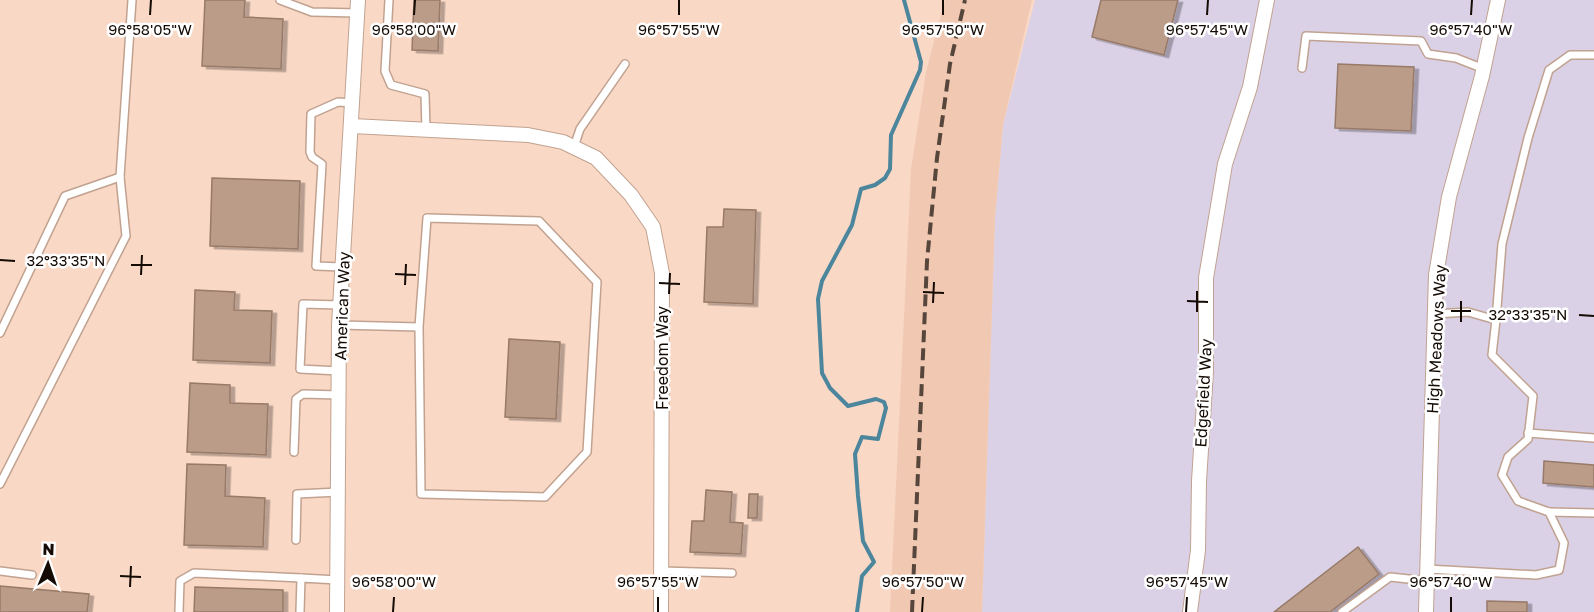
<svg xmlns="http://www.w3.org/2000/svg" width="1594" height="612" font-family="'Golos Text',sans-serif">
<defs>
<filter id="shadow"><feDropShadow dx="4.5" dy="2.5" stdDeviation="0" flood-color="#0004"/></filter>
</defs>
<rect width="100%" height="100%" fill="#f9d8c5"/>
<path fill="#dad1e6" d="M 1035,0 L 1594,0 L 1594,612 L 982,612 L 995,218 L 1003,125 Z"/>
<path fill="#f1c9b3" d="M 945,0 L 1032,0 L 1003,125 L 995,218 L 982,612 L 890,612 L 911,169 L 926,72 Z"/>
<g fill="none" stroke-linecap="round" stroke-linejoin="round">
<path stroke="#4c869d" stroke-width="4" d="M 857,612 L 862,576 L 874,562 L 863,541 L 858,496 L 855,454 L 862,437 L 878,439 L 886,408 L 884,402 L 876,399 L 848,406 L 830,388 L 822,373 L 818,299 L 822,281 L 852,225 L 861,189 L 875,185 L 885,178 L 890,169 L 891,135 L 920,70 L 921,62 L 904,0"/>
</g>
<g fill="#ba9c89" stroke="#977a68" stroke-width="1.5" filter="url(#shadow)">
<path d="M 205,0 L 245,0 L 244,17 L 283,19 L 281,69 L 202,66 Z"/>
<path d="M 414,0 L 440,0 L 438,51 L 412,50 Z"/>
<path d="M 1101,0 L 1178,0 L 1164,55 L 1092,37 Z"/>
<path d="M 1338,64 L 1414,67 L 1411,131 L 1335,128 Z"/>
<path d="M 212,178 L 300,181 L 298,249 L 210,246 Z"/>
<path d="M 724,209 L 756,210 L 753,304 L 704,302 L 707,227 L 723,227 Z"/>
<path d="M 195,290 L 235,292 L 234,310 L 272,311 L 270,363 L 193,360 Z"/>
<path d="M 509,339 L 560,342 L 556,419 L 505,417 Z"/>
<path d="M 190,383 L 230,385 L 230,403 L 268,404 L 266,455 L 187,452 Z"/>
<path d="M 1544,461 L 1594,465 L 1594,487 L 1543,483 Z"/>
<path d="M 187,464 L 226,465 L 225,496 L 265,498 L 263,547 L 184,545 Z"/>
<path d="M 706,490 L 732,492 L 730,522 L 743,523 L 741,554 L 690,552 L 692,521 L 704,521 Z"/>
<path d="M 749,494 L 758,494 L 757,518 L 748,518 Z"/>
<path d="M 1358,547 L 1379,574 L 1330,612 L 1274,612 Z"/>
<path d="M 0,586 L 89,594 L 87,612 L 0,612 Z"/>
<path d="M 195,587 L 283,590 L 283,612 L 194,612 Z"/>
<path d="M 1487,601 L 1527,602 L 1527,612 L 1487,612 Z"/>
</g>
<g fill="none" stroke-linecap="round" stroke-linejoin="round">
<g stroke="#c1a290" stroke-width="10">
<g id="service">
<path d="M 280,0 L 312,12 L 357,13"/>
<path d="M 389,0 L 385,71 L 391,85 L 425,94 L 426,130"/>
<path d="M 1302,68 L 1306,36 L 1421,41 L 1428,54 L 1456,58 L 1484,69"/>
<path d="M 574,147 L 580,129 L 625,64"/>
<path d="M 342,267 L 316,266 L 322,164 L 312,157 L 310,152 L 311,114 L 338,102 L 353,103"/>
<path d="M 1496,320 L 1502,244 L 1528,138 L 1549,70 L 1570,55 L 1594,55"/>
<path d="M 339,325 L 419,327 L 427,218 L 539,221 L 597,282 L 587,452 L 545,497 L 421,494 L 419,327"/>
<path d="M 0,333 L 65,196 L 120,177"/>
<path d="M 339,371 L 300,369 L 303,304 L 340,305"/>
<path d="M 1528,433 L 1594,438"/>
<path d="M 294,452 L 296,399 L 303,394 L 339,395"/>
<path d="M 0,484 L 126,236 L 120,177 L 132,0"/>
<path d="M 1549,512 L 1594,513"/>
<path d="M 296,540 L 297,494 L 339,492"/>
<path d="M 1427,569 L 1536,575 L 1559,570 L 1564,543 L 1549,512 L 1518,501 L 1502,475 L 1508,457 L 1528,439 L 1533,396 L 1492,355 L 1496,320 L 1468,312 L 1435,314"/>
<path d="M 0,571 L 32,575"/>
<path d="M 662,571 L 732,573"/>
<path d="M 179,612 L 180,581 L 194,573 L 301,578"/>
<path d="M 300,612 L 301,578 L 338,580"/>
<path d="M 1342,612 L 1390,577 L 1427,581"/>
</g>
</g>
<g stroke="#c1a290" stroke-width="16">
<g id="minor">
<path d="M 352,126 L 528,135 L 563,142 L 596,158 L 631,195 L 653,227 L 662,273 L 661,612"/>
<path d="M 337,612 L 339,325 L 358,0"/>
<path d="M 1190,612 L 1198,550 L 1199,481 L 1206,371 L 1206,278 L 1225,164 L 1250,87 L 1267,0"/>
<path d="M 1426,612 L 1436,275 L 1449,197 L 1482,76 L 1498,0"/>
</g>
</g>
<use href="#service" stroke="#fff" stroke-width="7"/>
<use href="#minor" stroke="#fff" stroke-width="14"/>
<path stroke="#57463c" stroke-width="4" stroke-dasharray="12 6" stroke-linecap="butt" d="M 912,612 L 927,261 L 937,158 L 950,64 L 965,0"/>
</g>
<path fill="none" stroke="#150b05" stroke-width="2" d="M 150,15 L 151,0M 414,15 L 415,0M 679,15 L 679,0M 943,15 L 943,0M 1207,15 L 1208,0M 1471,15 L 1472,0M 0,260 L 15,261M 131,265 L 152,265M 395,274 L 416,275M 141,275 L 142,255M 659,283 L 680,284M 405,285 L 406,264M 923,292 L 944,293M 669,294 L 670,273M 1187,301 L 1208,302M 933,303 L 934,282M 1451,311 L 1471,311M 1197,312 L 1197,291M 1579,315 L 1594,316M 1461,322 L 1461,301M 120,576 L 141,577M 130,587 L 131,566M 393,612 L 394,597M 658,612 L 658,597M 922,612 L 923,597M 1186,612 L 1187,597M 1451,612 L 1451,597"/>
<g text-anchor="middle" stroke-width="5" stroke-linejoin="round" paint-order="stroke">
<g font-size="16" fill="#150b05" stroke="#fff">
<text transform="translate(342 306) rotate(-88)" y="6">American Way</text>
<text transform="translate(1436 339) rotate(-87)" y="6">High Meadows Way</text>
<text transform="translate(662 358) rotate(-90)" y="6">Freedom Way</text>
<text transform="translate(1203 393) rotate(-87)" y="6">Edgefield Way</text>
</g>
</g>
<g font-size="15" text-anchor="middle" fill="#150b05" stroke="#fff" stroke-width="5" stroke-linejoin="round" paint-order="stroke">
<text x="150" y="35">96°58'05"W</text>
<text x="414" y="35">96°58'00"W</text>
<text x="679" y="35">96°57'55"W</text>
<text x="943" y="35">96°57'50"W</text>
<text x="1207" y="35">96°57'45"W</text>
<text x="1471" y="35">96°57'40"W</text>
<text x="66" y="266">32°33'35"N</text>
<text x="1528" y="320">32°33'35"N</text>
<text x="394" y="587">96°58'00"W</text>
<text x="658" y="587">96°57'55"W</text>
<text x="923" y="587">96°57'50"W</text>
<text x="1187" y="587">96°57'45"W</text>
<text x="1451" y="587">96°57'40"W</text>
</g>
<g transform="translate(48 564) rotate(2)" stroke="#ffffff" stroke-width="4.5" paint-order="stroke">
<path d="M0-4.5L10 22L0 15L-10 22Z" fill="#150b05"/>
<text y="-9" font-size="16" font-weight="bold" text-anchor="middle" fill="#150b05">N</text>
</g>
</svg>
